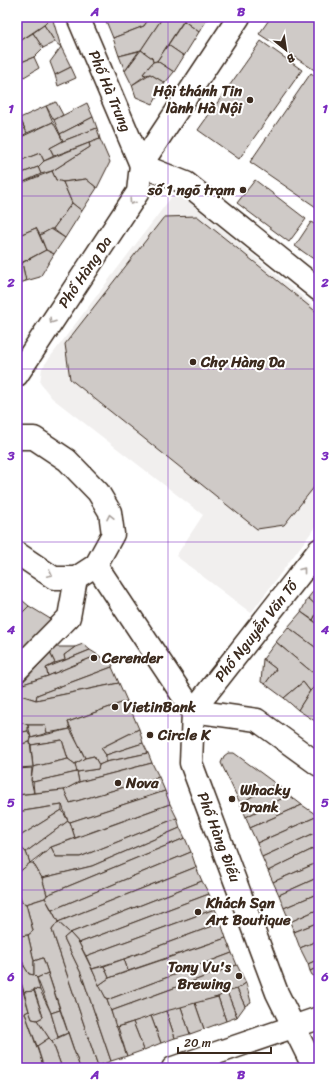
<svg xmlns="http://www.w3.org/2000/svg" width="336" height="1085" font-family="Sriracha,sans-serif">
<rect width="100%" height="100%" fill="#fff"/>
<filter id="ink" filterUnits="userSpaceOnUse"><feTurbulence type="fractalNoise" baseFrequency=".025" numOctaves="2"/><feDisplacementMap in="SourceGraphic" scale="8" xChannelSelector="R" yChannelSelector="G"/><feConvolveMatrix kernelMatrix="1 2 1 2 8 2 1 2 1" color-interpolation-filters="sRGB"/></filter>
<g filter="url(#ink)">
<path fill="#f1efee" d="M 176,191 L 319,310 L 319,522 L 251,613 L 176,556 L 203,515 L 52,398 L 40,383 L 42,368 Z"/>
<g fill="#cfcac7" stroke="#3b2a1e">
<path d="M 52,17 L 44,25 L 17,43 L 18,18 Z"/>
<path d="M 52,17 L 61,47 L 55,42 L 44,25 Z"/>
<path d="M 104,17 L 116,17 L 106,21 Z"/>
<path d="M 116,17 L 150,17 L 144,26 L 113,38 L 106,21 Z"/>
<path d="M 150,17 L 163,17 L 141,50 L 119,56 L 113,38 L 144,26 Z"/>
<path d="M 163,17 L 186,17 L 157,61 L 153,62 L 152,58 L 141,50 Z"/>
<path d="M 186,17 L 209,17 L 199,32 L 184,21 Z"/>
<path d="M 271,17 L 319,17 L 319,73 L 259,34 Z"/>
<path d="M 184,21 L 199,32 L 184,56 L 168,45 Z"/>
<path d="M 44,25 L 55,42 L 43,48 L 33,33 Z"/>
<path d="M 33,33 L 43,48 L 34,57 L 19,63 L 17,60 L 17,43 Z"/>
<path d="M 261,41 L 302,70 L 239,159 L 198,130 Z"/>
<path d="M 168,45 L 184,56 L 174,72 L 157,61 Z"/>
<path d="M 61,47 L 71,67 L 55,75 L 50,62 Z"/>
<path d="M 141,50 L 152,58 L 153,62 L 143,74 L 146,75 L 132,85 L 125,71 Z"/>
<path d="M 139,51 L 125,71 L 119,56 Z"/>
<path d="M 34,57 L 39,68 L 24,77 L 19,72 L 19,63 Z"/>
<path d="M 17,60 L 19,63 L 19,72 L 17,72 Z"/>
<path d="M 157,61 L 174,72 L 165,83 L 150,74 L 146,75 L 143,74 L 153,62 Z"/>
<path d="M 71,67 L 76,78 L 58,86 L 55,75 Z"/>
<path d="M 311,73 L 319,79 L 319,203 L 316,207 L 250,162 Z"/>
<path d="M 150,74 L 165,83 L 153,104 L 136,97 L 132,85 Z"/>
<path d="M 56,102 L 63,115 L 54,120 L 46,106 Z"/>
<path d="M 87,103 L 93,117 L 60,134 L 54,120 Z"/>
<path d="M 46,106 L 53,122 L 27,133 L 20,118 Z"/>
<path d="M 17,114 L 27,133 L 17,139 Z"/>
<path d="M 93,117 L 97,128 L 63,141 L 60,134 Z"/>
<path d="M 53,122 L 63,141 L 50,148 L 54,156 L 44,161 L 40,153 L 17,162 L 17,139 Z"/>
<path d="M 97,128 L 100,139 L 54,156 L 50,148 L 63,141 Z"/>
<path d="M 100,139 L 110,162 L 97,188 L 86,179 L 63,182 L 56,180 L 52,171 L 90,147 L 89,143 Z"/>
<path d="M 89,143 L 90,147 L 52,171 L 41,174 L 38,167 L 44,161 Z"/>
<path d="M 40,153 L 44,161 L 38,167 L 17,175 L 17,162 Z"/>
<path d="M 38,167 L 41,174 L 17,185 L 17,175 Z"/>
<path d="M 52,171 L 56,180 L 63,182 L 72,203 L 53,229 L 51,229 L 40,235 L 36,228 L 17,236 L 17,185 Z"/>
<path d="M 86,179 L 97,188 L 82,211 L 72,203 L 63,182 Z"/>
<path d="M 255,180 L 306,219 L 289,242 L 237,203 Z"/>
<path d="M 72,203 L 82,211 L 65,238 L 53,229 Z"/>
<path d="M 197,216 L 319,314 L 319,481 L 284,525 L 257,529 L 70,379 L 65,344 L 164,217 Z"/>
<path d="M 311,222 L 319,227 L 319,254 L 315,260 L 295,246 Z"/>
<path d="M 36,228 L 46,250 L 17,265 L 17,236 Z"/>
<path d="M 51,229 L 65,238 L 54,254 L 46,250 L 40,235 Z"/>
<path d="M 46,250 L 54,254 L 40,277 L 26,281 L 22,263 Z"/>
<path d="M 22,263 L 26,281 L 17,284 L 17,265 Z"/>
<path d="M 318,585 L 319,586 L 319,608 L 308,598 Z"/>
<path d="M 17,596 L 29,606 L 17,618 Z"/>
<path d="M 308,598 L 319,608 L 313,620 L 301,612 Z"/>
<path d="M 29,606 L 52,620 L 17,657 L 17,618 Z"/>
<path d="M 319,610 L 319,625 L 313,620 Z"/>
<path d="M 301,612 L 319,625 L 319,650 L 288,627 Z"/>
<path d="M 288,627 L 319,650 L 319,678 L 276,642 Z"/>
<path d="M 276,642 L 319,678 L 319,682 L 310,691 L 303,682 L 284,698 L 265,684 L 276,669 L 263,659 Z"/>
<path d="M 83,644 L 90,650 L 65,660 L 64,655 L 75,647 Z"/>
<path d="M 56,647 L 75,647 L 64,655 L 65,660 L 55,663 L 50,653 Z"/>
<path d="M 90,650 L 98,655 L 48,676 L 46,668 Z"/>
<path d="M 50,653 L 55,663 L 46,668 L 48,676 L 20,685 Z"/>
<path d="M 98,655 L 113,665 L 112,667 L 37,695 L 36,700 L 17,694 L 17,688 L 20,685 L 48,676 Z"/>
<path d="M 263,659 L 276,669 L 265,684 L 261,682 Z"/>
<path d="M 112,667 L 119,683 L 36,700 L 37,695 Z"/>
<path d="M 303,682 L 310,691 L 298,710 L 284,698 Z"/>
<path d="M 319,682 L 319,716 L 315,721 L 298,710 L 310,691 Z"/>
<path d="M 119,683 L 127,701 L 68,722 L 70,729 L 47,733 L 45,725 L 28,725 L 17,721 L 17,694 L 36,700 Z"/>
<path d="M 127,701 L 139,729 L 101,748 L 106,755 L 106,762 L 99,765 L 94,756 L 85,758 L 68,722 Z"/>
<path d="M 319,716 L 319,725 L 315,721 Z"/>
<path d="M 17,721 L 28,725 L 28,731 L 17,733 Z"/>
<path d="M 28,725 L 45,725 L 47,733 L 31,738 Z"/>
<path d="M 70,729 L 85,758 L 75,764 L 68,759 L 62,740 L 31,745 L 30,742 L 31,738 Z"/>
<path d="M 139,729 L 143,743 L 106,755 L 101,748 Z"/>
<path d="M 28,731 L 31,738 L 30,742 L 17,745 L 17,733 Z"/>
<path d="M 62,740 L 68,759 L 33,767 L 31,745 Z"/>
<path d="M 30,742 L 33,767 L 19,768 L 17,745 Z"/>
<path d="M 143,743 L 148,753 L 106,762 L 106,755 Z"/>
<path d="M 148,753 L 152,763 L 79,782 L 77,772 L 98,769 L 99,765 L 106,762 Z"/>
<path d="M 228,753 L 234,753 L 276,784 L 240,803 L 221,763 L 224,756 Z"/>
<path d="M 94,756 L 99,765 L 98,769 L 77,772 L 75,764 L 85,758 Z"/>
<path d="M 68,759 L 75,764 L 77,772 L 33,782 L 31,780 L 33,767 Z"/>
<path d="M 152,763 L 159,777 L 70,803 L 64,790 L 79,782 Z"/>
<path d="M 32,768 L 31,780 L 34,793 L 17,795 L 17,769 Z"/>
<path d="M 77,772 L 79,782 L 64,790 L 34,793 L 33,782 Z"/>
<path d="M 159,777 L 165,791 L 70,822 L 68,821 L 62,805 L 17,812 L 17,795 L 64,790 L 70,803 Z"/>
<path d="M 276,784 L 289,795 L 246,817 L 240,803 Z"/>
<path d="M 165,791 L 170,804 L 75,838 L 70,822 Z"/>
<path d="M 289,795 L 302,805 L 250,828 L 246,817 Z"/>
<path d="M 170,804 L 177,818 L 80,857 L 56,857 L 51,847 Z"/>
<path d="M 62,805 L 62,810 L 17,838 L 17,812 Z"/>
<path d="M 302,805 L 318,816 L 257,843 L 250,828 Z"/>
<path d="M 62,810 L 68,821 L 26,852 L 17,845 L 17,838 Z"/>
<path d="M 318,816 L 319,831 L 262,857 L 257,843 Z"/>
<path d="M 177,818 L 180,828 L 92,866 L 42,878 L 33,863 L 51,847 L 56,857 L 80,857 Z"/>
<path d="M 68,821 L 70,822 L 75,838 L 51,847 L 30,863 L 26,852 Z"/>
<path d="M 180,828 L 185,838 L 47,895 L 42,878 L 92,866 Z"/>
<path d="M 319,831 L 319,846 L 268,871 L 262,857 Z"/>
<path d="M 185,838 L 191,852 L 52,910 L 45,898 L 47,895 Z"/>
<path d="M 17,845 L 26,852 L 30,863 L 17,874 Z"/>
<path d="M 319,846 L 319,862 L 273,882 L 268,871 Z"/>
<path d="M 191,852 L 196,867 L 58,922 L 52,910 Z"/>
<path d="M 319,862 L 319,877 L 279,895 L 273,882 Z"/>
<path d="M 30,863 L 33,863 L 42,878 L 47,895 L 45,898 L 26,904 L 22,902 L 17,889 L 17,874 Z"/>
<path d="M 196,867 L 202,881 L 70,933 L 58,922 Z"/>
<path d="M 319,877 L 319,893 L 284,908 L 279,895 Z"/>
<path d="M 202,881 L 209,894 L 79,943 L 70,933 Z"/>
<path d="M 17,889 L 22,902 L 17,903 Z"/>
<path d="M 319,893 L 319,909 L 290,922 L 284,908 Z"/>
<path d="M 209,894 L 215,909 L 86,956 L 79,943 Z"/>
<path d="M 45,898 L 58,922 L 52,930 L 98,1066 L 92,1068 L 80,1068 L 43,958 L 34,961 L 28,935 L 33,931 L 26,904 Z"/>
<path d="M 22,902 L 26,904 L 33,931 L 28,935 L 20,936 L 17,930 L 17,903 Z"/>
<path d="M 215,909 L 221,923 L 124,959 L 92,969 L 86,956 Z"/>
<path d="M 319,909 L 319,922 L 294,932 L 290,922 Z"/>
<path d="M 58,922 L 70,933 L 64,938 L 81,973 L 111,1061 L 98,1066 L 52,930 Z"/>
<path d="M 319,922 L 319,940 L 300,948 L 294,932 Z"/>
<path d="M 221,923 L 226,938 L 128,971 L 124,959 Z"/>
<path d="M 17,930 L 20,936 L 28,935 L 34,961 L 34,975 L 29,974 L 24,966 L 17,947 Z"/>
<path d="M 70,933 L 79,943 L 107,1000 L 127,1056 L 111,1061 L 81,973 L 64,938 Z"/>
<path d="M 226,938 L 232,953 L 107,1000 L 99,985 L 109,978 Z"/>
<path d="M 319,940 L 319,959 L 308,964 L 300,948 Z"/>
<path d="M 17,947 L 24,966 L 17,969 Z"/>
<path d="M 232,953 L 237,965 L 111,1011 L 107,1000 Z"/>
<path d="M 43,958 L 48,973 L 37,978 L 34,975 L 34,961 Z"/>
<path d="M 124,959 L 128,971 L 109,978 L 104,966 Z"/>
<path d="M 319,959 L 319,967 L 310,971 L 308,964 Z"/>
<path d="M 237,965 L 246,983 L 237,989 L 218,997 L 116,1027 L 111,1011 Z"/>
<path d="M 24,966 L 29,974 L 34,975 L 37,978 L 40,990 L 34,989 L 34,991 L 24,992 L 17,969 Z"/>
<path d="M 104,966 L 109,978 L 99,985 L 92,969 Z"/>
<path d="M 319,967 L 319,978 L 312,975 L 310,971 Z"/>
<path d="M 17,972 L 29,1011 L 25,1013 L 44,1068 L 17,1068 Z"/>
<path d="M 48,973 L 60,1010 L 51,1013 L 37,978 Z"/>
<path d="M 246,983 L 251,1002 L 245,1006 L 237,989 Z"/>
<path d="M 34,989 L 40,990 L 51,1013 L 58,1037 L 57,1040 L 52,1041 L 49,1038 L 37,1020 L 43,1017 Z"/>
<path d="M 237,989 L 245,1006 L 237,1017 L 227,992 Z"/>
<path d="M 34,991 L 43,1017 L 37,1020 L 32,1019 L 29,1011 L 24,992 Z"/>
<path d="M 227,992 L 237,1017 L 226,1021 L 218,997 Z"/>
<path d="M 218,997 L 226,1021 L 204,1029 L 195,1003 Z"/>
<path d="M 195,1003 L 204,1029 L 190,1034 L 181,1007 Z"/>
<path d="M 181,1007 L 190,1034 L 175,1038 L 166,1011 Z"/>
<path d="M 60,1010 L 68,1033 L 58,1037 L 51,1013 Z"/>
<path d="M 29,1011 L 32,1019 L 37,1020 L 49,1038 L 37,1046 L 25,1013 Z"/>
<path d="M 166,1011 L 175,1038 L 161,1043 L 151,1016 Z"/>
<path d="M 151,1016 L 161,1043 L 144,1050 L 133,1022 Z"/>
<path d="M 133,1022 L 144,1050 L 127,1056 L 118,1027 Z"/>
<path d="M 68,1033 L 80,1068 L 62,1068 L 52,1041 Z"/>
<path d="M 49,1038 L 52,1041 L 62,1068 L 44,1068 L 37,1046 Z"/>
</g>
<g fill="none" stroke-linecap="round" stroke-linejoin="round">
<g stroke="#3b2a1e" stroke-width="25">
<g id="minor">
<path d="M 78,17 L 141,165"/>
<path d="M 141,165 L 186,183 L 319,290"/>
<path d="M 17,375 L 138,192 L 141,165 L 239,17"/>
<path d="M 17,438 L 34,438 L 67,460 L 98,492 L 110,512 L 113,534 L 96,565 L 76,578 L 54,578 L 17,553"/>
<path d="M 96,565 L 193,711"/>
<path d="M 17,670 L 69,617 L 76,578"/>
<path d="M 193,711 L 191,763 L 277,993 L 314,1068"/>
<path d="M 193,711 L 319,550"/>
<path d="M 193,711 L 257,720 L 319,765"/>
<path d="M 173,1068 L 319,1018"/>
</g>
</g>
<use href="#minor" stroke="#fff" stroke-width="22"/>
</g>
<defs><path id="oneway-chevron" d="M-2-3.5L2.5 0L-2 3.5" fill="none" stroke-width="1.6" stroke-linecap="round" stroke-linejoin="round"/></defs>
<g stroke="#a79f9a">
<use href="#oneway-chevron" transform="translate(132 202) rotate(124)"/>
<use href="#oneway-chevron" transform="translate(52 321) rotate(123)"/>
<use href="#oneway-chevron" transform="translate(110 517) rotate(-102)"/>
<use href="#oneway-chevron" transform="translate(303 570) rotate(-52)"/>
<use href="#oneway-chevron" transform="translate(50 574) rotate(27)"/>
</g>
</g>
<path fill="none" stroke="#7b2cbf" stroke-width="1" stroke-opacity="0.55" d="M 168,17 L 168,1068M 17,196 L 319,196M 17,369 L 319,369M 17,542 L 319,542M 17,716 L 319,716M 17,890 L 319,890"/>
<g fill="#3b2a1e" stroke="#fff" stroke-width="1.5">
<circle cx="250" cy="100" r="4"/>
<circle cx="243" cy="190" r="4"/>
<circle cx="193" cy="362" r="4"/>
<circle cx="94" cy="658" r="4"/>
<circle cx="115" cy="707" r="4"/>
<circle cx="150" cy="735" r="4"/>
<circle cx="118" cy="783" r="4"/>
<circle cx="232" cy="799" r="4"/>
<circle cx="198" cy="912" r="4"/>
<circle cx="239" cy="976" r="4"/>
</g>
<g text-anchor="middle" stroke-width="4" stroke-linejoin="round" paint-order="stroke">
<g font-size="15" fill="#3b2a1e" stroke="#fff">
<text transform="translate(110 91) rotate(67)" y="5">Phố Hà Trung</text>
<text transform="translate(85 272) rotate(-56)" y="5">Phố Hàng Da</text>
<text transform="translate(256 631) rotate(-52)" y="5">Phố Nguyễn Văn Tố</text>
<text transform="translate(219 837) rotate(69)" y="5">Phố Hàng Điếu</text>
</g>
<g font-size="15" font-weight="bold" fill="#3b2a1e" stroke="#fff" text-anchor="start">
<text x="242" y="96" text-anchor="end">Hội thánh Tin<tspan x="242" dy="17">lành Hà Nội</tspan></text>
<text x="235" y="195" text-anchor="end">số 1 ngõ trạm</text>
<text x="201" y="367">Chợ Hàng Da</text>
<text x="102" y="663">Cerender</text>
<text x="123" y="712">VietinBank</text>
<text x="158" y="740">Circle K</text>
<text x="126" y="788">Nova</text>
<text x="240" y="795">Whacky<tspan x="240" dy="17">Drank</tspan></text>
<text x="206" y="908">Khách Sạn<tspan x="206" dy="17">Art Boutique</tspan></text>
<text x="231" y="972" text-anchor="end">Tony Vu's<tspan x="231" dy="17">Brewing</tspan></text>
</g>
</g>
<rect width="336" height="1085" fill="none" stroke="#fff" stroke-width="44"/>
<g transform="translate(286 50) rotate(150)" stroke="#ffffff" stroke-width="3" paint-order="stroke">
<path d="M0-3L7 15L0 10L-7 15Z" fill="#3b2a1e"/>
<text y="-6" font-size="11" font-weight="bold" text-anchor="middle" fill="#3b2a1e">B</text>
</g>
<path d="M178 1047v6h93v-6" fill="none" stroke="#3b2a1e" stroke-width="2"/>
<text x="184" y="1047" font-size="12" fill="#3b2a1e" stroke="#ffffff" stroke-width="3" paint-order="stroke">20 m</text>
<rect x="22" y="22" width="292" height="1041" fill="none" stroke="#7b2cbf" stroke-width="1.5"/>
<g font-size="13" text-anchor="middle" font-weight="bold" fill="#7b2cbf">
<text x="95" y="16">A</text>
<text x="241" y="16">B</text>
<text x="11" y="113">1</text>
<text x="325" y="113">1</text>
<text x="11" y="287">2</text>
<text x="325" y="287">2</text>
<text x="11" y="460">3</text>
<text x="325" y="460">3</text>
<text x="11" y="634">4</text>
<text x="325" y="634">4</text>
<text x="11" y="807">5</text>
<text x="325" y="807">5</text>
<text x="11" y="981">6</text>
<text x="325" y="981">6</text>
<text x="95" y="1079">A</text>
<text x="241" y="1079">B</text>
</g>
</svg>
